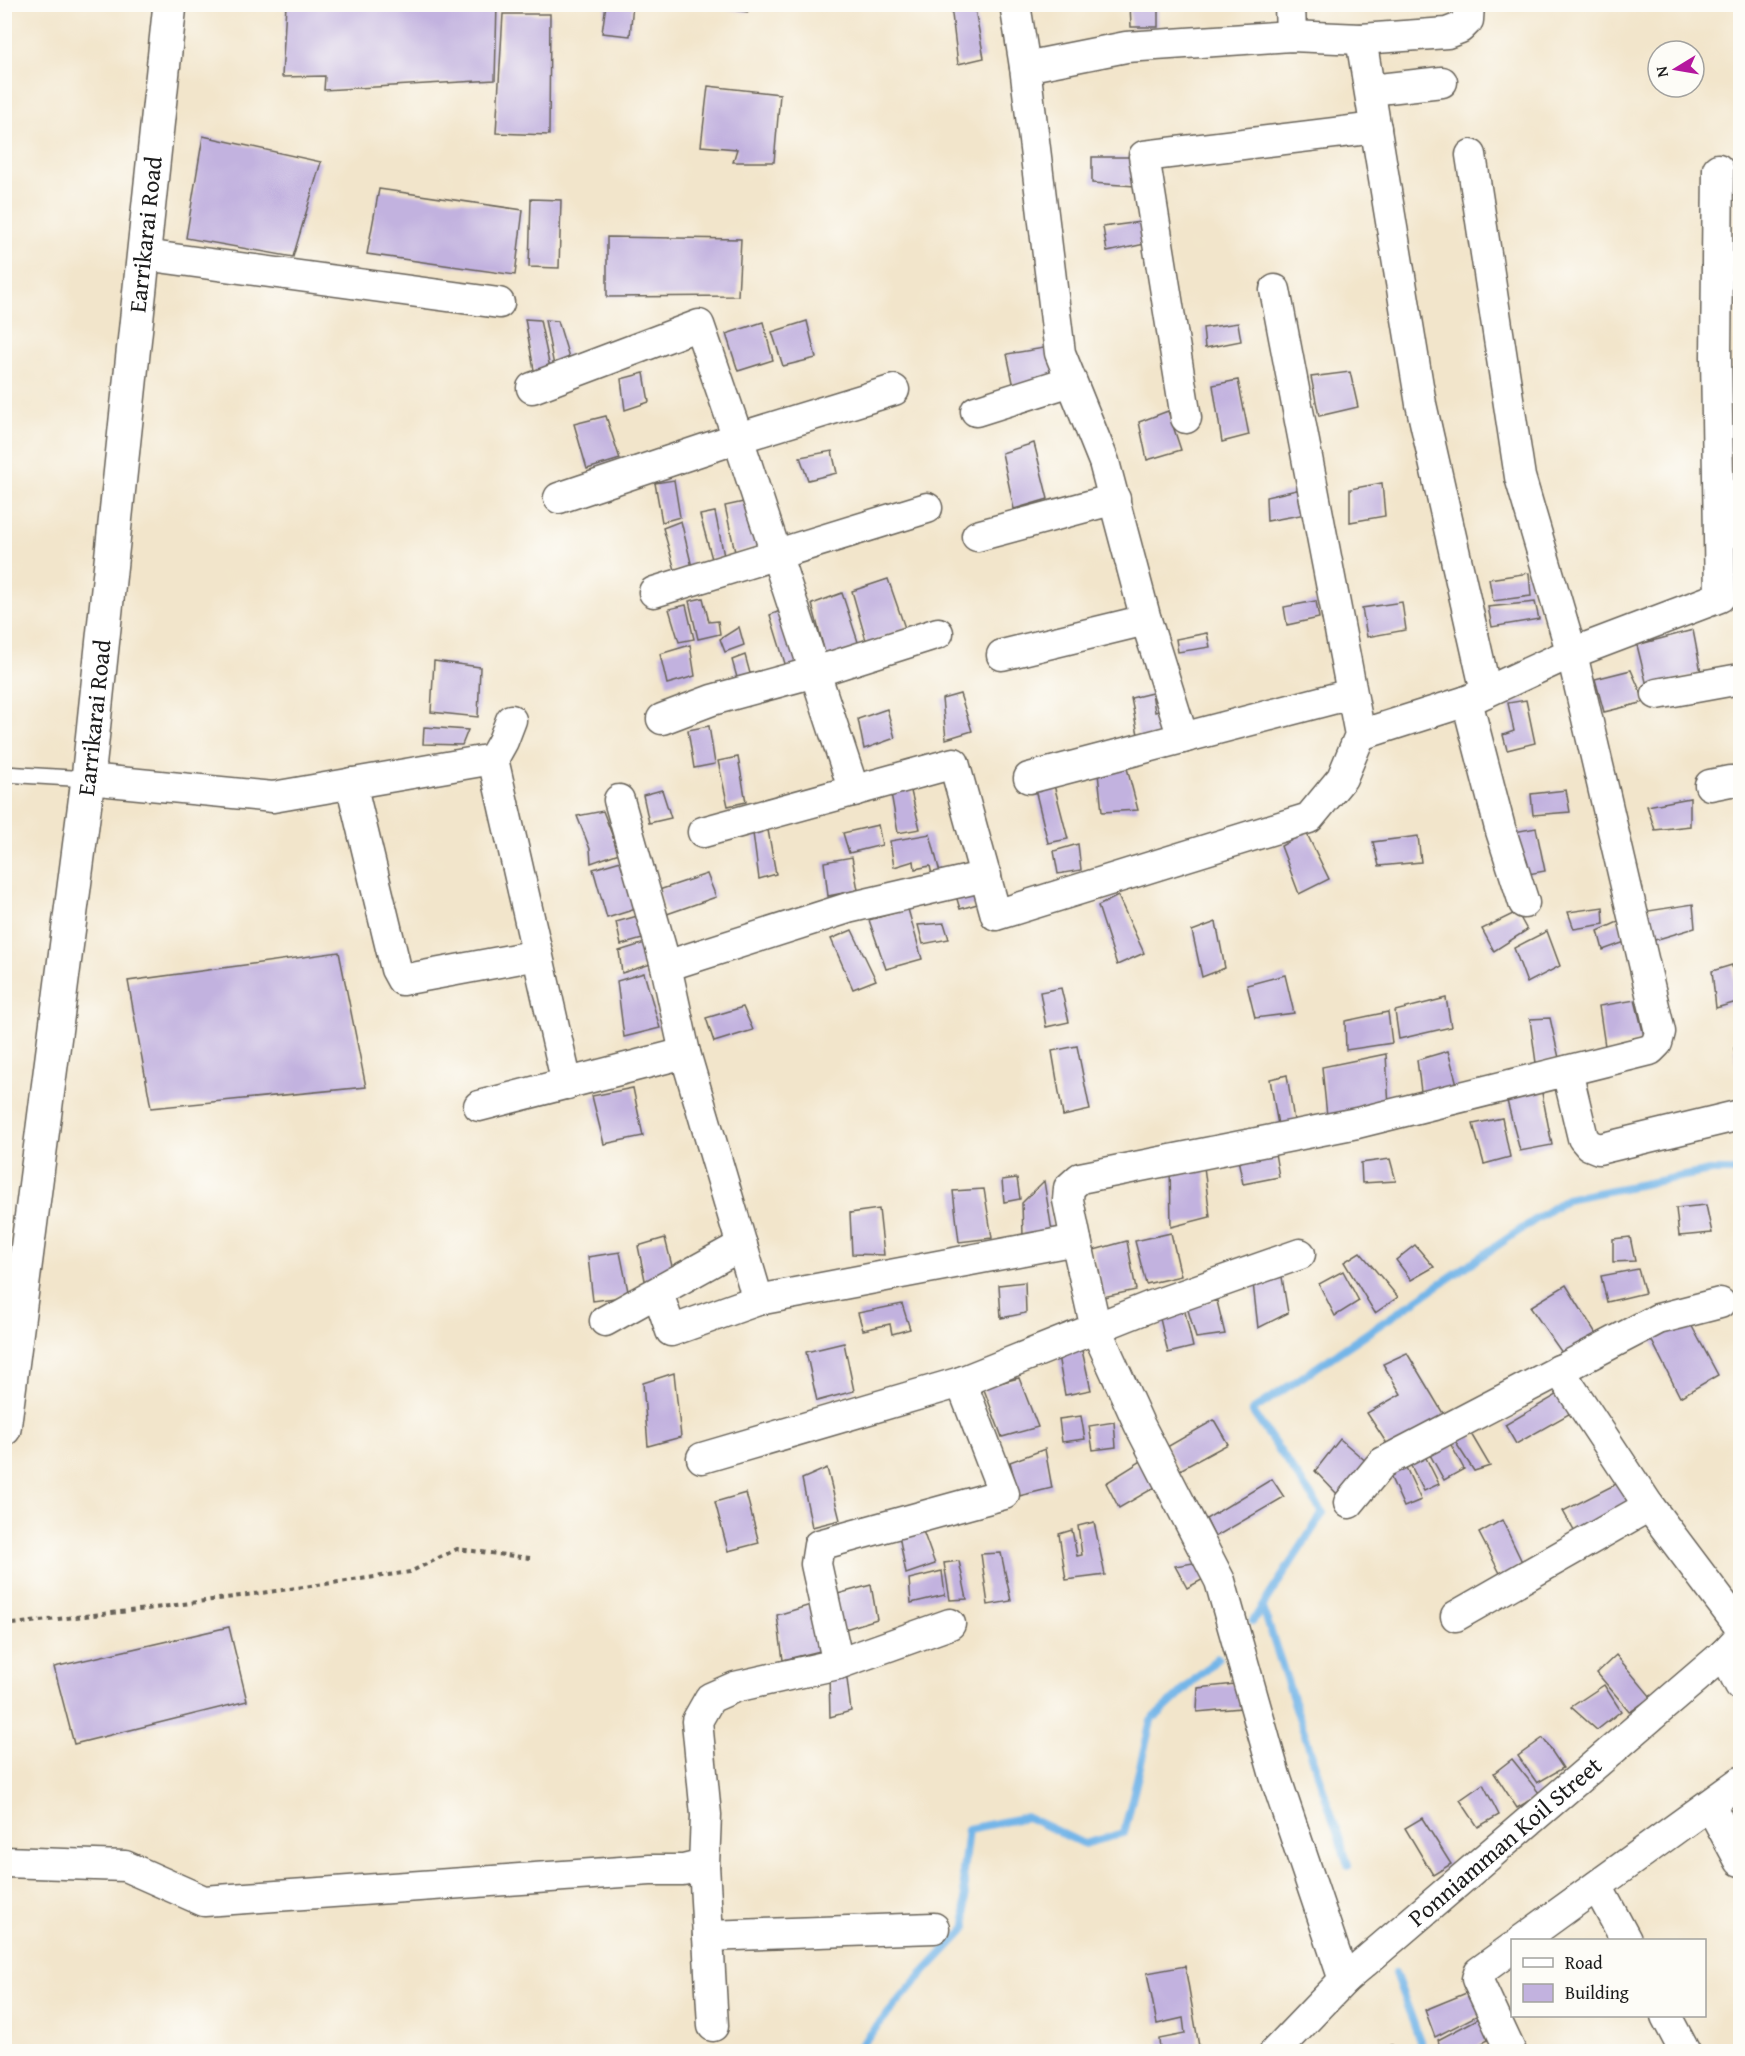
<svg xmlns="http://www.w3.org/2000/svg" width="1745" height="2056" font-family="'Gentium Book Plus',serif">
<rect width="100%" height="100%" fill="#fdfcf7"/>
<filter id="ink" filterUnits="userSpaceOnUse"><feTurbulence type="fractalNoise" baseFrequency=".0167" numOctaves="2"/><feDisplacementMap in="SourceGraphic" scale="12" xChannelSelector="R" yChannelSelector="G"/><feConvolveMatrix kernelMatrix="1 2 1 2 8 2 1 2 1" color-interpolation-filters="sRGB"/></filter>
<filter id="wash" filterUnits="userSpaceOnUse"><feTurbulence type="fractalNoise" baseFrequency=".008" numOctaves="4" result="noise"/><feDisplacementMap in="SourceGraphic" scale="24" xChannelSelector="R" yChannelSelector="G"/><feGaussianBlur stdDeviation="1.35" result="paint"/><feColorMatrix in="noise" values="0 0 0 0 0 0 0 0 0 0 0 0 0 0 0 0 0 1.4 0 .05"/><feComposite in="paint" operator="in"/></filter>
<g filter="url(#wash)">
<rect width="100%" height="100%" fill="#f2e5cb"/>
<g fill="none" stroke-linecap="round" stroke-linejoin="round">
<g stroke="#73b5e8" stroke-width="8">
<path d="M 1263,1608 L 1348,1865"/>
<path d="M 1253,1621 L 1323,1513 L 1252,1411 L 1566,1199 L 1710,1171 L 1740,1171"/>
<path d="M 1395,1973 L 1424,2052"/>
<path d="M 855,2052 L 916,1981 L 967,1927 L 963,1871 L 968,1829 L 1027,1817 L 1084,1844 L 1124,1833 L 1151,1721 L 1218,1658"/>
</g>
</g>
<g id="blocks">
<g fill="#c2b2df">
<path d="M 286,4 L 497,4 L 495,80 L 324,90 L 325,76 L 282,77 Z"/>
<path d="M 606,4 L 633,4 L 630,36 L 602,33 Z"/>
<path d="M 727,4 L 748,4 L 748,12 L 727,9 Z"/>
<path d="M 774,4 L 804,4 L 805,9 L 774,10 Z"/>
<path d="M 957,4 L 974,4 L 984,58 L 958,64 L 951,6 Z"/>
<path d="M 1130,4 L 1158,4 L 1158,27 L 1131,27 Z"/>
<path d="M 503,14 L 550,14 L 549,135 L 496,133 Z"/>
<path d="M 708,86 L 780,94 L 774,162 L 733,162 L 737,149 L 701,146 Z"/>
<path d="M 203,136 L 321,162 L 293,257 L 186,238 Z"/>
<path d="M 1092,157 L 1133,157 L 1135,186 L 1092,183 Z"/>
<path d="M 379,189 L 523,210 L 515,275 L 367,254 Z"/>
<path d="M 531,199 L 561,200 L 559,268 L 529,267 Z"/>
<path d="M 1155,220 L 1159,241 L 1107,252 L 1103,227 Z"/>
<path d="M 607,237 L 741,239 L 738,296 L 607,297 Z"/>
<path d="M 525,319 L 540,320 L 551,373 L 535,376 Z"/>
<path d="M 545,320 L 558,321 L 571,364 L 554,366 Z"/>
<path d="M 807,321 L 816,358 L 783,366 L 772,332 Z"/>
<path d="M 763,322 L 773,360 L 738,371 L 726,334 Z"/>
<path d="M 1238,323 L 1241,341 L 1205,348 L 1203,328 Z"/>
<path d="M 1062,345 L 1071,374 L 1014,387 L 1007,354 Z"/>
<path d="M 1350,372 L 1358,407 L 1319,416 L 1311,377 Z"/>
<path d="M 644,373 L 649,402 L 625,410 L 621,379 Z"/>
<path d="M 1238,380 L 1249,435 L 1222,442 L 1213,385 Z"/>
<path d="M 1168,411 L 1181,450 L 1147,460 L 1139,422 Z"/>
<path d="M 606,416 L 620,459 L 587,469 L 574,424 Z"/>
<path d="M 1034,443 L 1048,499 L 1014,509 L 1002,453 Z"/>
<path d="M 832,451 L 837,473 L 808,480 L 800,457 Z"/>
<path d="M 674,480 L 680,517 L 662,522 L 655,483 Z"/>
<path d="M 1382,483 L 1385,516 L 1350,522 L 1350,489 Z"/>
<path d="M 1301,489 L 1306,514 L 1267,521 L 1266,497 Z"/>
<path d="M 753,500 L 767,544 L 735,552 L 725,506 Z"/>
<path d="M 715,512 L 724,556 L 712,559 L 700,515 Z"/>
<path d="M 681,521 L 692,567 L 675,570 L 663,528 Z"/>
<path d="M 1529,573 L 1531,596 L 1493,601 L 1489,579 Z"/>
<path d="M 888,579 L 905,628 L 867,644 L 852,591 Z"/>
<path d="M 842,593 L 860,648 L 826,657 L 812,604 Z"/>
<path d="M 703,598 L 709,622 L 718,621 L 720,634 L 698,639 L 689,601 Z"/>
<path d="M 1316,601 L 1319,618 L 1287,625 L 1284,607 Z"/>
<path d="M 1402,602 L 1406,630 L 1367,637 L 1362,608 Z"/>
<path d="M 1535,602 L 1539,619 L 1492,627 L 1488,607 Z"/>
<path d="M 686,605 L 694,639 L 679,642 L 669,609 Z"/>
<path d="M 785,609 L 803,664 L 786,667 L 770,615 Z"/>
<path d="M 739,627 L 744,645 L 725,652 L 720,639 Z"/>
<path d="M 1693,630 L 1701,672 L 1648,690 L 1637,645 Z"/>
<path d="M 1207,633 L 1210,647 L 1178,652 L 1176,639 Z"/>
<path d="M 690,645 L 695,676 L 667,684 L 660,654 Z"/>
<path d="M 745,655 L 751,677 L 738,681 L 732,660 Z"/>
<path d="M 434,661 L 480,667 L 478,717 L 431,712 Z"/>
<path d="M 1631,670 L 1645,702 L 1604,712 L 1595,679 Z"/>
<path d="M 1152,693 L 1155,712 L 1169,708 L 1173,732 L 1139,740 L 1131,698 Z"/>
<path d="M 960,694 L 972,731 L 946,739 L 942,699 Z"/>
<path d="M 1526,700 L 1535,743 L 1507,750 L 1503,735 L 1514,731 L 1508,703 Z"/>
<path d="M 887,709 L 895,738 L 864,749 L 858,719 Z"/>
<path d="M 709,726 L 715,764 L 694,768 L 688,730 Z"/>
<path d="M 424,727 L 468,730 L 462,745 L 423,744 Z"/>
<path d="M 738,757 L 746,802 L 728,806 L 718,761 Z"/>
<path d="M 1127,768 L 1138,810 L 1102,812 L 1098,773 Z"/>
<path d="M 1054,785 L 1068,839 L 1048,843 L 1035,789 Z"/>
<path d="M 910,787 L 920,829 L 898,833 L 891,793 Z"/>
<path d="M 662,790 L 671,818 L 649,823 L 643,795 Z"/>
<path d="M 1566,790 L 1570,812 L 1533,815 L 1531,794 Z"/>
<path d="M 1690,798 L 1690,826 L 1655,830 L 1647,806 Z"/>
<path d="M 603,811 L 619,853 L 591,863 L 590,849 L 577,816 Z"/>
<path d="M 878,825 L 882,845 L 849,853 L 843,833 Z"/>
<path d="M 1536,828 L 1545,871 L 1523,875 L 1514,832 Z"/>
<path d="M 768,830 L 776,874 L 759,879 L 753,833 Z"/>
<path d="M 1306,832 L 1329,879 L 1299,894 L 1281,846 Z"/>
<path d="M 930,834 L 940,873 L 932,875 L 930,866 L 915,869 L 914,861 L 894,867 L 890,841 Z"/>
<path d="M 1418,836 L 1421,862 L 1379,866 L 1373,842 Z"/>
<path d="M 1078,844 L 1081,870 L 1058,874 L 1054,851 Z"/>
<path d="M 852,857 L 858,890 L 828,896 L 824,862 Z"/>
<path d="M 621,861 L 639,908 L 607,918 L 593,869 Z"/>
<path d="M 707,874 L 716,897 L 667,914 L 659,890 Z"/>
<path d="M 984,882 L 988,901 L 960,909 L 954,889 Z"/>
<path d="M 1118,896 L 1144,953 L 1117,965 L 1098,906 Z"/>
<path d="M 1693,904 L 1695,928 L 1648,942 L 1642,912 Z"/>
<path d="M 1603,907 L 1604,924 L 1574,929 L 1568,912 Z"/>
<path d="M 908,909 L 922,959 L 886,969 L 869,920 Z"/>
<path d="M 1517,912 L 1527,930 L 1494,951 L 1482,929 Z"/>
<path d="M 641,915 L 646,938 L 621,945 L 616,922 Z"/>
<path d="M 1620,921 L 1625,942 L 1603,950 L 1598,931 Z"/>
<path d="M 1216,922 L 1225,968 L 1202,977 L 1192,931 Z"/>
<path d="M 944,923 L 949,939 L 923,944 L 918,925 Z"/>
<path d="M 852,930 L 876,980 L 853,989 L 831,939 Z"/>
<path d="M 1547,931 L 1560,966 L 1527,983 L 1514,948 Z"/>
<path d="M 648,942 L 651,964 L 622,973 L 619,951 Z"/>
<path d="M 339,952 L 366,1087 L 151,1108 L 128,981 Z"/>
<path d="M 1732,965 L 1737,1002 L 1716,1008 L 1712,971 Z"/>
<path d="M 644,973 L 660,1028 L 624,1037 L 617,981 Z"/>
<path d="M 1285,975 L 1294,1013 L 1255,1018 L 1247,985 Z"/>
<path d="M 1061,988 L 1069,1022 L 1046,1027 L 1040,992 Z"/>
<path d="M 1446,998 L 1451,1027 L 1399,1039 L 1395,1011 Z"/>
<path d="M 1635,1000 L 1645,1040 L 1605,1046 L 1599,1006 Z"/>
<path d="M 743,1007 L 753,1030 L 714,1042 L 706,1018 Z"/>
<path d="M 1388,1012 L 1392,1043 L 1346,1050 L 1345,1021 Z"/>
<path d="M 1550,1018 L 1559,1058 L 1536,1063 L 1530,1019 Z"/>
<path d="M 1077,1046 L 1090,1110 L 1063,1116 L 1052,1051 Z"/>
<path d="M 1740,1047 L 1740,1083 L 1739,1084 L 1734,1048 Z"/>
<path d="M 1448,1051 L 1458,1088 L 1422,1099 L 1417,1060 Z"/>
<path d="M 1386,1054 L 1389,1107 L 1327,1116 L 1322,1067 Z"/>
<path d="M 1287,1075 L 1295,1127 L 1279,1131 L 1270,1079 Z"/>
<path d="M 633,1088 L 643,1136 L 604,1144 L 592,1096 Z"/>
<path d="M 1541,1088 L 1552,1145 L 1520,1151 L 1506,1097 Z"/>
<path d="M 1502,1118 L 1510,1157 L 1484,1164 L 1473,1124 Z"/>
<path d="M 1274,1147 L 1279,1177 L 1243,1184 L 1237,1154 Z"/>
<path d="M 1203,1158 L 1210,1217 L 1171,1227 L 1170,1163 Z"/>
<path d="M 1390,1159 L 1396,1181 L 1362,1183 L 1361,1163 Z"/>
<path d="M 1017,1178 L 1020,1199 L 1004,1202 L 1002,1180 Z"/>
<path d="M 1044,1181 L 1052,1231 L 1023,1236 L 1022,1203 Z"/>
<path d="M 984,1189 L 992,1238 L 959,1242 L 953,1191 Z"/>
<path d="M 1706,1205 L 1712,1233 L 1679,1236 L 1676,1208 Z"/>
<path d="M 879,1209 L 884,1255 L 852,1254 L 850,1213 Z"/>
<path d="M 1171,1233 L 1181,1276 L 1146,1284 L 1135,1241 Z"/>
<path d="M 1630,1237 L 1635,1261 L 1613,1262 L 1613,1239 Z"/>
<path d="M 665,1238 L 673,1270 L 646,1285 L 638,1246 Z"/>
<path d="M 1127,1241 L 1136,1290 L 1103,1297 L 1094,1250 Z"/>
<path d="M 1415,1245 L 1434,1267 L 1411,1280 L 1396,1260 Z"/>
<path d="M 620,1252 L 629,1296 L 593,1301 L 588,1257 Z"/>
<path d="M 1360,1252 L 1398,1297 L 1375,1313 L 1344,1262 Z"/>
<path d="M 1638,1269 L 1645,1293 L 1607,1302 L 1601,1276 Z"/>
<path d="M 1343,1271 L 1359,1301 L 1335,1316 L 1319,1284 Z"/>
<path d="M 1282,1277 L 1288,1313 L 1258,1328 L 1253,1283 Z"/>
<path d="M 1025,1282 L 1026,1313 L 1001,1318 L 999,1285 Z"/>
<path d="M 1566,1285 L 1600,1340 L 1567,1360 L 1530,1307 Z"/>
<path d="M 1217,1301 L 1225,1334 L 1196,1338 L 1186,1303 Z"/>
<path d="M 1183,1303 L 1193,1347 L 1168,1353 L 1158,1310 Z"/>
<path d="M 902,1304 L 910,1329 L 892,1334 L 890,1324 L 863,1330 L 858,1313 Z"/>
<path d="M 1688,1319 L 1718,1375 L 1680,1397 L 1650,1337 Z"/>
<path d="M 844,1343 L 854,1391 L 817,1401 L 806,1352 Z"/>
<path d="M 1081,1346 L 1091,1390 L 1065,1395 L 1057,1350 Z"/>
<path d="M 1407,1353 L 1447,1420 L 1391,1450 L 1367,1413 L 1401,1394 L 1383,1364 Z"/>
<path d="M 674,1373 L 681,1437 L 648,1446 L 643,1383 Z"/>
<path d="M 1019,1378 L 1038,1427 L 1002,1437 L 983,1387 Z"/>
<path d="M 1560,1393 L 1569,1414 L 1516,1444 L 1505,1425 Z"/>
<path d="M 1081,1416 L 1085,1439 L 1062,1442 L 1059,1419 Z"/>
<path d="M 1214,1420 L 1228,1444 L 1180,1470 L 1167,1447 Z"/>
<path d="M 1114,1422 L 1116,1447 L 1093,1450 L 1089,1426 Z"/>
<path d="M 1470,1432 L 1490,1466 L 1474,1471 L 1454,1440 Z"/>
<path d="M 1340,1439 L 1368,1463 L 1341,1498 L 1315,1471 Z"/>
<path d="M 1450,1443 L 1464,1469 L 1444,1480 L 1429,1453 Z"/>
<path d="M 1045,1449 L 1052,1488 L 1019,1496 L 1010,1462 Z"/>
<path d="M 1423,1452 L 1439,1484 L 1424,1491 L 1408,1460 Z"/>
<path d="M 1146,1458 L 1159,1485 L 1119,1508 L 1106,1483 Z"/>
<path d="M 1402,1459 L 1421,1500 L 1404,1507 L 1387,1469 Z"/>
<path d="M 827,1468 L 840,1520 L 812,1527 L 802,1479 Z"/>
<path d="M 1272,1479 L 1284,1497 L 1215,1537 L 1206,1519 Z"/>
<path d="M 1624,1480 L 1640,1502 L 1578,1538 L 1563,1511 Z"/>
<path d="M 746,1493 L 759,1543 L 728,1551 L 715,1502 Z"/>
<path d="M 1502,1520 L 1523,1564 L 1502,1577 L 1479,1533 Z"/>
<path d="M 1094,1522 L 1105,1575 L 1066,1580 L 1059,1534 L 1072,1530 L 1077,1556 L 1082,1555 L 1078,1526 Z"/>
<path d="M 923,1531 L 935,1564 L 906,1574 L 899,1535 Z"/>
<path d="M 1001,1553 L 1011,1601 L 988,1605 L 981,1554 Z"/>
<path d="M 959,1561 L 967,1599 L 950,1600 L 944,1563 Z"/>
<path d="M 1199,1562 L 1209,1576 L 1187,1588 L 1175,1566 Z"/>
<path d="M 942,1571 L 945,1595 L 911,1603 L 909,1579 Z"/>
<path d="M 871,1585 L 877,1619 L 839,1631 L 830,1596 Z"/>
<path d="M 814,1604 L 820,1651 L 783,1660 L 777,1615 Z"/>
<path d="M 229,1627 L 247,1701 L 74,1744 L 54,1667 Z"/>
<path d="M 1616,1655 L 1651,1697 L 1630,1712 L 1597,1673 Z"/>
<path d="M 846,1671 L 851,1711 L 830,1717 L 829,1675 Z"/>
<path d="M 1235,1684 L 1241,1708 L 1197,1712 L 1198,1688 Z"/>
<path d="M 1604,1685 L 1621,1711 L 1597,1730 L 1571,1707 Z"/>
<path d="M 1543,1738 L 1563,1768 L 1537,1783 L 1518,1756 Z"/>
<path d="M 1512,1759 L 1540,1794 L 1517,1808 L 1494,1773 Z"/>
<path d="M 1483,1784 L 1499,1815 L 1478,1827 L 1460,1800 Z"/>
<path d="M 1422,1818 L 1451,1864 L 1433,1875 L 1405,1828 Z"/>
<path d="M 1185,1966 L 1200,2052 L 1160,2052 L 1159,2039 L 1185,2034 L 1183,2018 L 1157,2024 L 1147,1973 Z"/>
<path d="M 1476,1989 L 1486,2011 L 1435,2037 L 1425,2010 Z"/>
<path d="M 1485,2015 L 1496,2036 L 1465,2052 L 1441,2052 L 1438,2040 Z"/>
<path d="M 1392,2045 L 1394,2052 L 1375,2052 L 1375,2051 Z"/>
</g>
</g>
</g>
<g filter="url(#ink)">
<use href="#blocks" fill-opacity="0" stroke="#676259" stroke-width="1.5"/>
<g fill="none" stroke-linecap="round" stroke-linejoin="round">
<g stroke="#676259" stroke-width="18">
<path id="service" d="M 4,774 L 88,779"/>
</g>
<g stroke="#676259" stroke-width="33">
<g id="minor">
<path d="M 1015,4 L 1025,67 L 1060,353 L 1104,462 L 1146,620 L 1183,738"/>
<path d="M 1290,4 L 1291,36"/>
<path d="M 1361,39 L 1421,404 L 1486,692"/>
<path d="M 1025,67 L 1126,47 L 1291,36 L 1361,39 L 1447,33 L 1460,28 L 1468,20 L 1469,4"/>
<path d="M 1370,90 L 1442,82"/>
<path d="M 144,255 L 499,303"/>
<path d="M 532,388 L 699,325 L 738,438 L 854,791"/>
<path d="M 976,411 L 1071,381"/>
<path d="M 1186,418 L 1144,156 L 1376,128"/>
<path d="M 559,498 L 738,438 L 894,390"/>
<path d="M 977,536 L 1115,499"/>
<path d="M 654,592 L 927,508"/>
<path d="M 1002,655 L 1146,620"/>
<path d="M 1657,694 L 1740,679"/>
<path d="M 1467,701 L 1500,828 L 1524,903"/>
<path d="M 662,719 L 712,700 L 815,672 L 938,633"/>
<path d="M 1360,735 L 1467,701 L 1562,657 L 1720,597 L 1716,357 L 1718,169"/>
<path d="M 493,759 L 567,1084"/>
<path d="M 1029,778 L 1351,694"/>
<path d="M 88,779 L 273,797 L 493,759 L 503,741 L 511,720"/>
<path d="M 351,783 L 396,969 L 402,980 L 537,955"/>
<path d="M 1710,785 L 1730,781 L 1740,781"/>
<path d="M 619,800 L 666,966 L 685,1053 L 758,1300"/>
<path d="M 703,832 L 954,763 L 996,915 L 1309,818 L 1342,778 L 1360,735 L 1275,290"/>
<path d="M 666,966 L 848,908 L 986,876"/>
<path d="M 1567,1071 L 1583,1138 L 1589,1145 L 1599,1149 L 1740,1115"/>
<path d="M 479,1106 L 685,1053"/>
<path d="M 658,1293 L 671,1331 L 758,1300 L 1076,1240"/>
<path d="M 605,1321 L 742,1245"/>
<path d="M 1559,1370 L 1649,1506 L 1740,1627"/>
<path d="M 702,1458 L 961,1382 L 1149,1307 L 1300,1254"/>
<path d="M 1349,1503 L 1382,1463 L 1658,1319 L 1720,1303"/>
<path d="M 1456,1616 L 1649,1506"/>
<path d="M 1724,1654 L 1740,1685"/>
<path d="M 838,1664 L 816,1564 L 819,1545 L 1004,1494 L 961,1382"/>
<path d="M 1710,1805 L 1740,1861"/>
<path d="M 4,1862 L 125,1866 L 204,1901 L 650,1870 L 683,1870 L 704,1865 L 706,1815 L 697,1721 L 710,1698 L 735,1687 L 838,1664 L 950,1624"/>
<path d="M 704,1865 L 713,2026"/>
<path d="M 1597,1886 L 1626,1940"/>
<path d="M 708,1936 L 934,1928"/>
<path d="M 1522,1940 L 1740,1782"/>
<path d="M 1344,1980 L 1275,1776 L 1220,1581 L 1139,1424 L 1096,1329 L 1076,1240 L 1068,1200 L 1069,1188 L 1080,1178 L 1357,1123 L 1650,1050 L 1657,1043 L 1660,1032 L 1572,654 L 1520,477 L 1471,155"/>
<path d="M 1666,2016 L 1685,2052"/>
<path id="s1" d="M 1275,2052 L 1344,1980 L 1724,1654 L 1740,1637"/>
<path d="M 1511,2052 L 1477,1979 L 1479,1972 L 1512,1948"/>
</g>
</g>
<g stroke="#676259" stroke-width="36">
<g id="secondary">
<path id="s2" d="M 4,1429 L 88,779 L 170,4"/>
</g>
</g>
<path stroke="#676259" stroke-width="4" stroke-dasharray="4.5 4.5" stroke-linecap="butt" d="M 4,1625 L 155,1608 L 410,1572 L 457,1549 L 530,1558"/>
<use href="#service" stroke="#fff" stroke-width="15"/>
<use href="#minor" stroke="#fff" stroke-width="30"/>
<use href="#secondary" stroke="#fff" stroke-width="33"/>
</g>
</g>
<g text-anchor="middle" stroke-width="4.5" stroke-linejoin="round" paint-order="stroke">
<g font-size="24" fill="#1c1c1c" stroke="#fdfcf7">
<text dy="8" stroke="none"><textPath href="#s2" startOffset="1203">Earrikarai Road</textPath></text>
<text dy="8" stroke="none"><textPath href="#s2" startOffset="717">Earrikarai Road</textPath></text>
<text dy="8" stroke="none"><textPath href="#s1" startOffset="312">Ponniamman Koil Street</textPath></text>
</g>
</g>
<rect width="1745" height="2056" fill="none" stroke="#fdfcf7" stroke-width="24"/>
<rect x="1511" y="1939" width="195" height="78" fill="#fdfcf7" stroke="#a3a29f" stroke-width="1.5"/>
<rect x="1523" y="1958" width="30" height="9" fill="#ffffff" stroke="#a3a29f" stroke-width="1.5"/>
<text x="1565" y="1969" font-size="18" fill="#1c1c1c">Road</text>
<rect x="1523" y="1984" width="30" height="18" fill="#c2b2df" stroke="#a3a29f" stroke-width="1.5"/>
<text x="1565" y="1999" font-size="18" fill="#1c1c1c">Building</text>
<g transform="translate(1676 69) rotate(259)"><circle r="28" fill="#fdfcf7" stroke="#a3a29f" stroke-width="1.5"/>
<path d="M0-4.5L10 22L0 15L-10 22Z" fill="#b5179e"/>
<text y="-9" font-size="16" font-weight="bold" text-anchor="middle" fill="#1c1c1c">N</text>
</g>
</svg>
